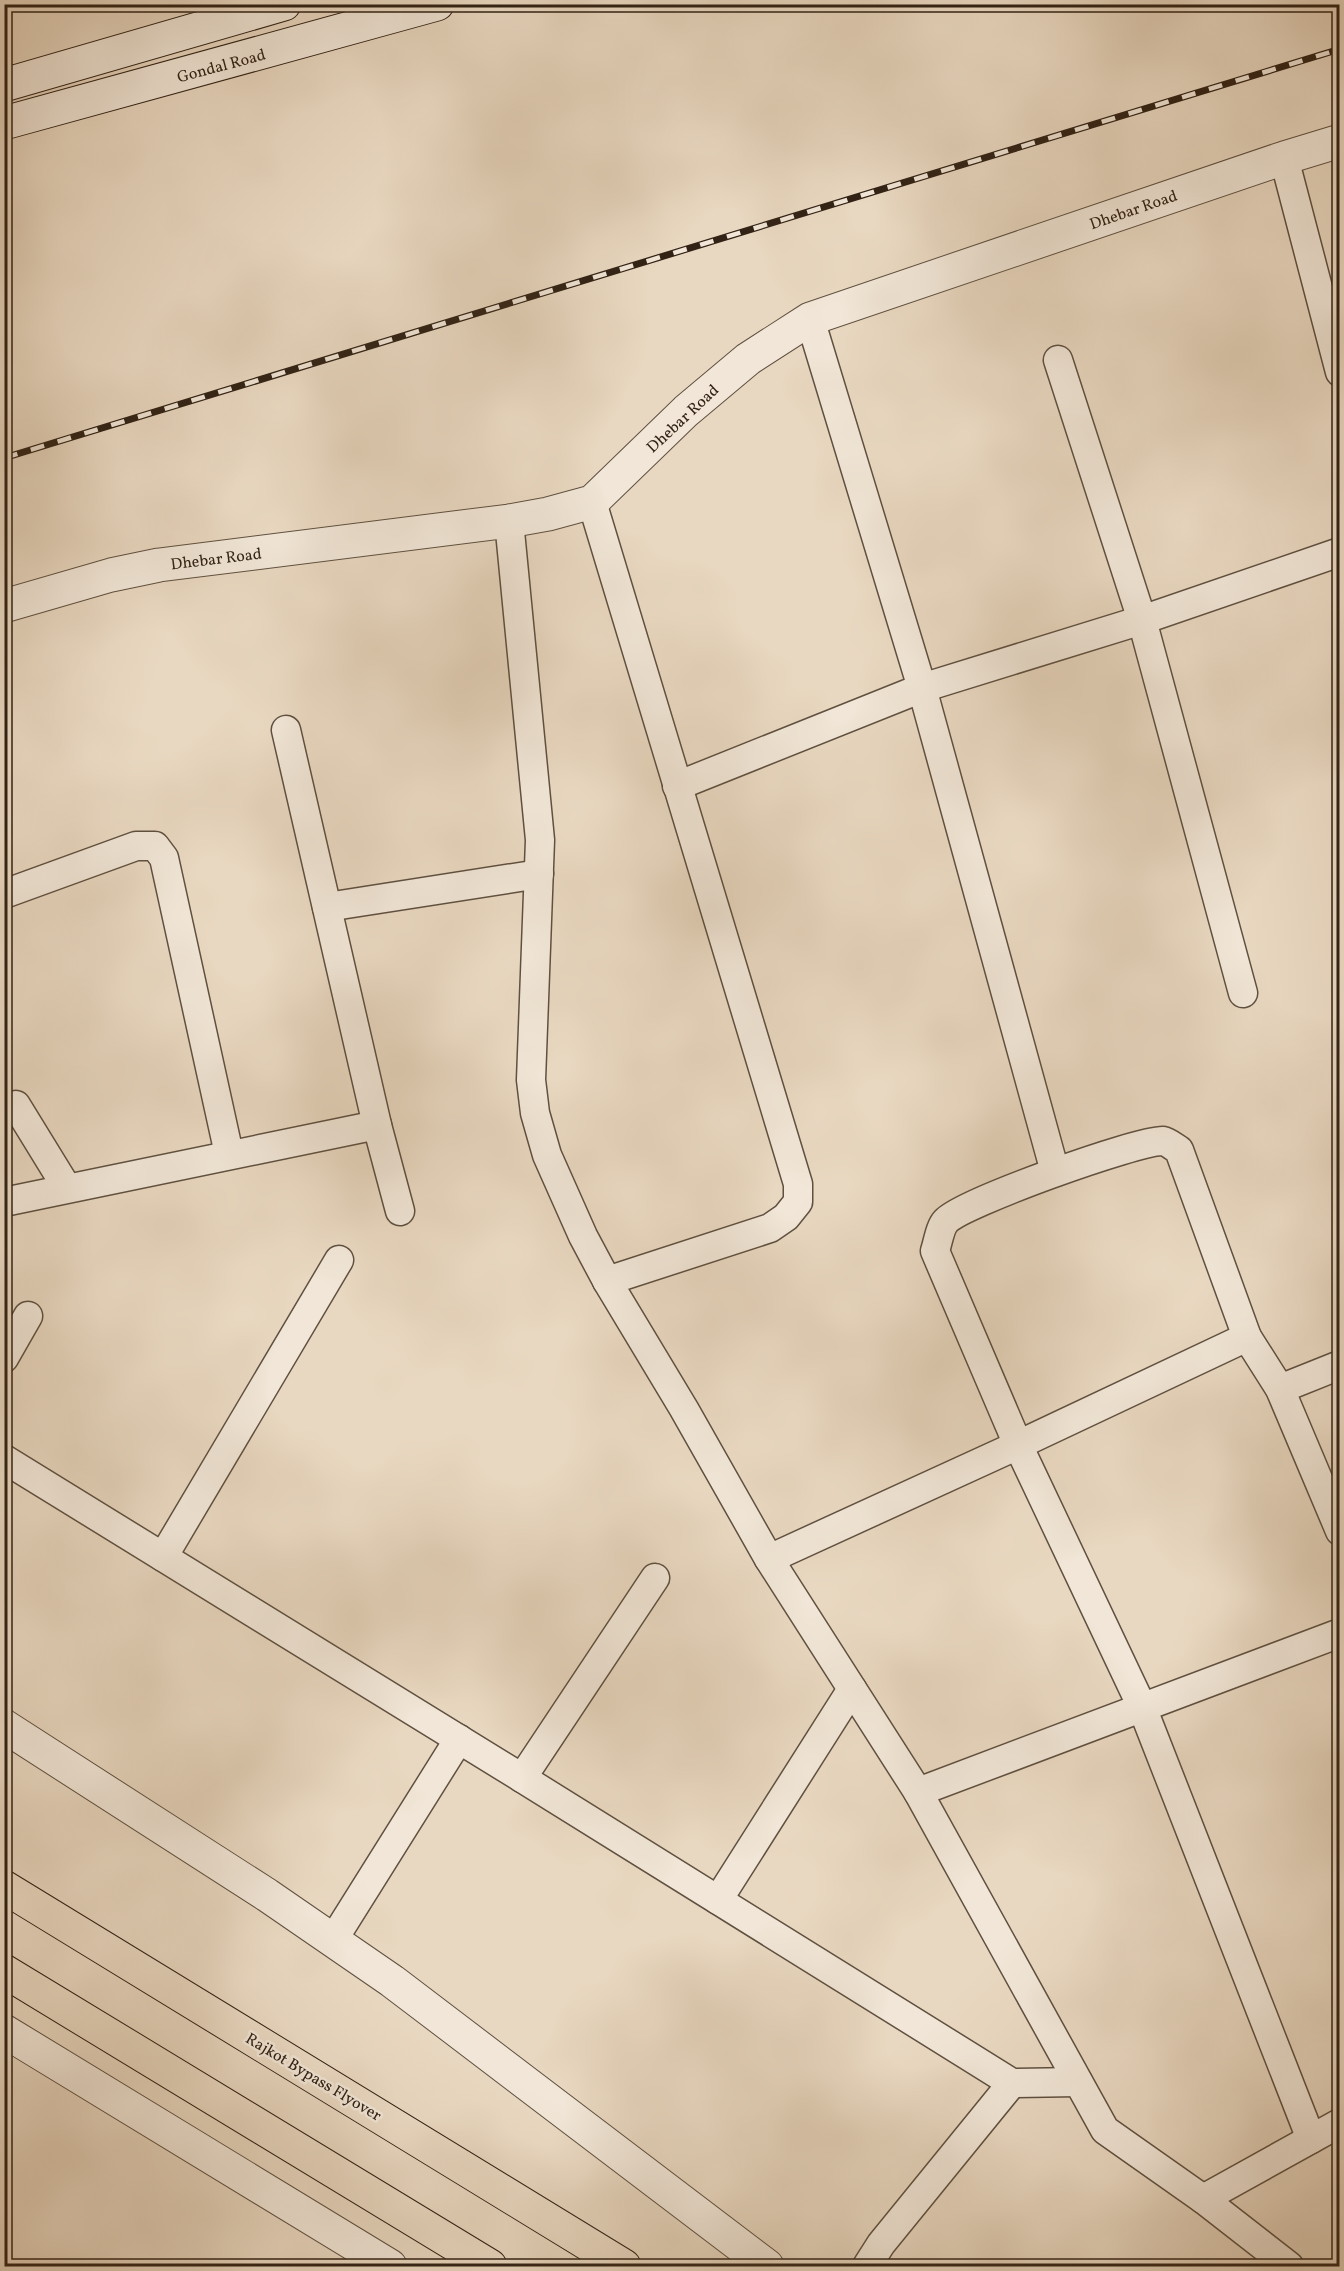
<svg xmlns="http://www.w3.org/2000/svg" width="1344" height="2271" font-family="Vollkorn,serif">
<rect width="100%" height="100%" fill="#e9d8c1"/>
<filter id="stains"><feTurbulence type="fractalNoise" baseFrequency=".00333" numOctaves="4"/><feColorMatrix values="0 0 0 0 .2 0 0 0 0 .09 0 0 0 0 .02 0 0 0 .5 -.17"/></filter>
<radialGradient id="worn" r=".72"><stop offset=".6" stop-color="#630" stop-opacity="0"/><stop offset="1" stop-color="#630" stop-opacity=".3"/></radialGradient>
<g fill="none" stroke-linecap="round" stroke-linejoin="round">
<g stroke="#5f5040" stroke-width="31">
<g id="minor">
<path d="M 1284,158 L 1340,372"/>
<path d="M 810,319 L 922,688 L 1055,1172"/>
<path d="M 1058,360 L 1142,620 L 1243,993"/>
<path d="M 592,502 L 798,1184 L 798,1202 L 786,1217 L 770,1228 L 607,1281"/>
<path d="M 509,521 L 540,840 L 531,1080 L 535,1113 L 547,1155 L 583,1236 L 607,1281 L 684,1409 L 769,1559 L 918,1792 L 1105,2130 L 1203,2199 L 1289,2266"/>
<path d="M 286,730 L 377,1125 L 400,1211"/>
<path d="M 677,786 L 922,688 L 1142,620 L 1340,552"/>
<path d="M 4,894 L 136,846 L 155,846 L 164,858 L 229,1154"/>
<path d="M 327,907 L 539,874"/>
<path d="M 16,1105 L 67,1188"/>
<path d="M 4,1202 L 377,1125"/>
<path d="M 4,1358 L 28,1316"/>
<path d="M 1280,1389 L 1340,1365"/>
<path d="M 4,1459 L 522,1778 L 1012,2083 L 1078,2082"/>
<path d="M 163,1557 L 339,1260"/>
<path d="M 769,1559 L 1018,1445 L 1247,1337"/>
<path d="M 522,1778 L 655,1578"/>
<path d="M 918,1792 L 1340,1633"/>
<path d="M 718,1900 L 852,1689"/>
<path d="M 333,1940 L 459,1739"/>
<path d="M 1311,2139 L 1142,1707 L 1018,1445 L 935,1251 C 938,1242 940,1227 946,1221 C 962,1203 1138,1140 1163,1141 C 1168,1142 1174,1147 1179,1150 L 1247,1337 L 1280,1389 L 1340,1531"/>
<path d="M 1203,2199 L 1340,2123"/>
<path d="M 867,2266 L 881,2244 L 1012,2083"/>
</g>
</g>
<g stroke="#5f5040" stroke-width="35">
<g id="tertiary">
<path d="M 4,606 L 111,575 L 159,565 L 509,521 L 548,514 L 592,502 L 686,411 L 748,359 L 810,319 L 1284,158 L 1340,141"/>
<path d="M 4,1726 L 267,1895 L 392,1981 L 767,2266"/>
<path d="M 4,2031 L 390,2266"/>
</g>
</g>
<g stroke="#312215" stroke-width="35">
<g id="secondary">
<path d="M 4,85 L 284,4"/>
<path d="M 4,123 L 437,4"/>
</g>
</g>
<g stroke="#312215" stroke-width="35">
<g id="trunk">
<path d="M 4,1887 L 624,2266"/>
<path d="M 4,1971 L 490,2266"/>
</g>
</g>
<use href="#minor" stroke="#f1e6d7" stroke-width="28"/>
<use href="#tertiary" stroke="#f1e6d7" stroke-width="33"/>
<use href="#secondary" stroke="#f1e6d7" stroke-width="33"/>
<use href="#trunk" stroke="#e9d8c1" stroke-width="33"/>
<g stroke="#312215" stroke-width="7">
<path id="rail" d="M 4,458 L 1340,49"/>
</g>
<use href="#rail" stroke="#f1e6d7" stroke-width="4.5" stroke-dasharray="14" stroke-linecap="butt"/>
</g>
<g text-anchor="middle" stroke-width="5" stroke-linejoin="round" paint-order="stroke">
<g font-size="16" fill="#312215" stroke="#f1e6d7">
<text transform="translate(221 65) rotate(-15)" y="6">Gondal Road</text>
<text transform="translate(1133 209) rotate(-19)" y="6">Dhebar Road</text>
<text transform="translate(682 418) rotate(-43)" y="6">Dhebar Road</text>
<text transform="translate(216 558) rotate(-7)" y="6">Dhebar Road</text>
<text transform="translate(314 2076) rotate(31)" y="6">Rajkot Bypass Flyover</text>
</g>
</g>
<rect width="1344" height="2271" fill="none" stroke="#e9d8c1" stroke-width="24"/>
<rect x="6" y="6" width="1332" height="2259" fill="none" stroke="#312215" stroke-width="3"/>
<rect x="12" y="12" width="1320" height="2247" fill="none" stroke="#312215" stroke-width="1.5"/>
<rect width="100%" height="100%" filter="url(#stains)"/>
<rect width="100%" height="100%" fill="url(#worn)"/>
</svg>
